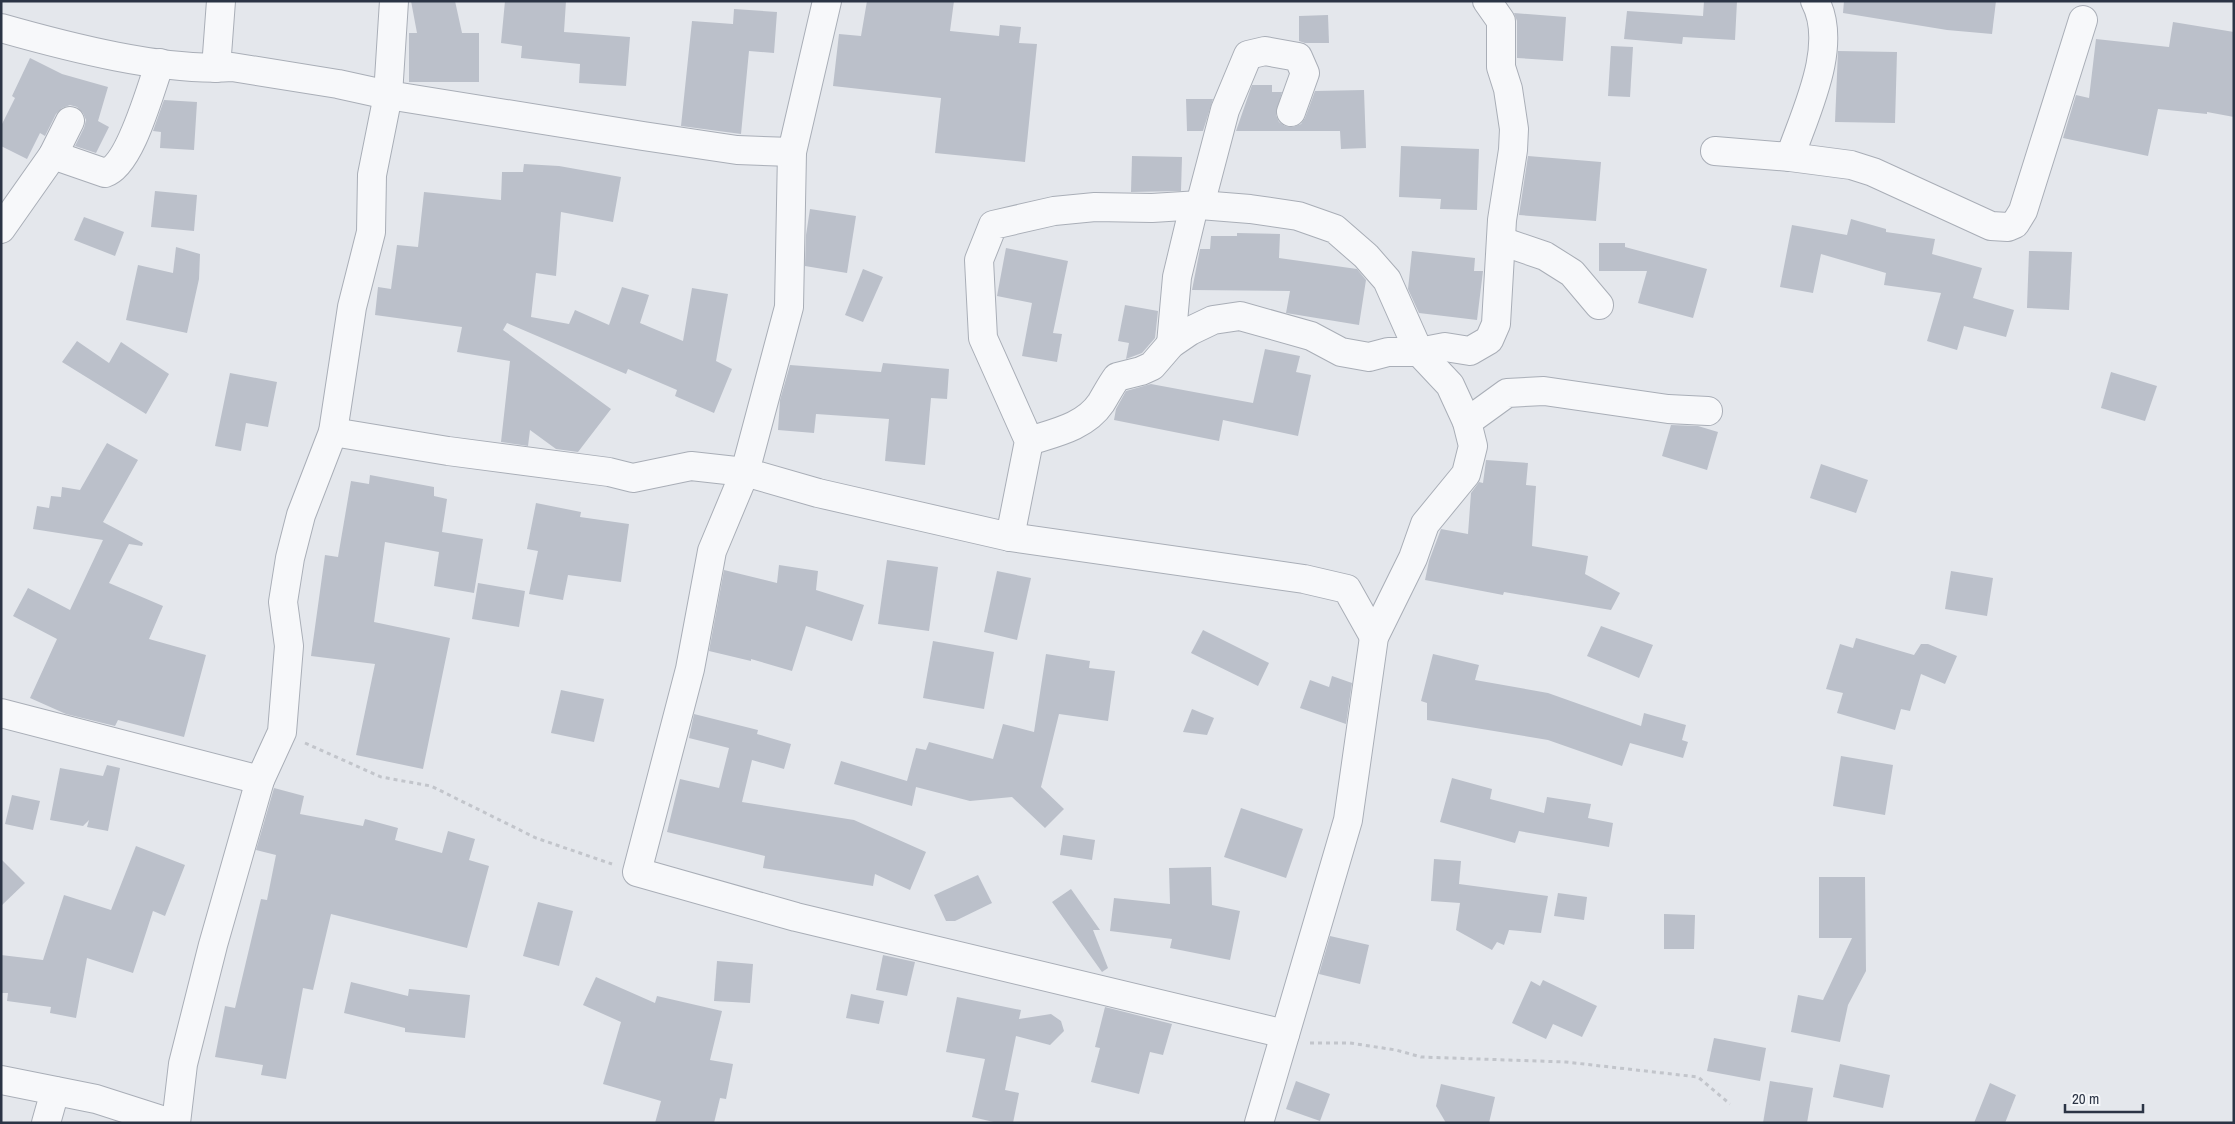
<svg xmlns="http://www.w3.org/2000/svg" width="2235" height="1124" font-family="'Archivo Narrow',sans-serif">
<rect width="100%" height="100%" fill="#e4e7ec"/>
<g fill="#bbc0ca">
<path d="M 411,1 L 455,1 L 462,33 L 479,33 L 479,82 L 409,82 L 409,33 L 417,33 Z"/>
<path d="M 505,1 L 566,1 L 564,32 L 630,37 L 626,86 L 579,83 L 580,64 L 521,58 L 522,46 L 501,43 Z"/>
<path d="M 867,1 L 954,1 L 950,31 L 999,36 L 1000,25 L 1021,27 L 1019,43 L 1037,44 L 1025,162 L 935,153 L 941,98 L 833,86 L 839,34 L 861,36 Z"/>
<path d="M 1704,1 L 1737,1 L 1735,40 L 1683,37 L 1682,44 L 1624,39 L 1627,11 L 1703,16 Z"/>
<path d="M 1844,1 L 1996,1 L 1992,34 L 1947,30 L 1843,13 Z"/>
<path d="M 734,9 L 777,12 L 774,53 L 749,51 L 741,134 L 681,126 L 692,21 L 733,24 Z"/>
<path d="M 1514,13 L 1566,17 L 1563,61 L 1517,58 L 1517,21 Z"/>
<path d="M 1328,15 L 1329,43 L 1305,43 L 1299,41 L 1299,16 Z"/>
<path d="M 2173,22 L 2234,32 L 2234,117 L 2207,112 L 2207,114 L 2158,109 L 2148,156 L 2063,138 L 2076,95 L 2089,98 L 2096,39 L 2169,47 Z"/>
<path d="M 1611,46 L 1633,47 L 1630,97 L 1608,96 Z"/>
<path d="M 1838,51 L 1897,52 L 1895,123 L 1835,122 Z"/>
<path d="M 30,58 L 62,74 L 108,87 L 98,121 L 109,127 L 96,153 L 75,146 L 84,128 L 86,120 L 83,113 L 77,107 L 70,105 L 62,108 L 56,114 L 45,136 L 40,133 L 27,159 L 1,146 L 1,126 L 15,98 L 12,96 Z"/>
<path d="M 1252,85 L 1272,85 L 1272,92 L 1282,92 L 1276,115 L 1279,122 L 1285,126 L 1293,127 L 1301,124 L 1305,118 L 1315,91 L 1364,90 L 1366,148 L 1341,149 L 1340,131 L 1236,131 Z"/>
<path d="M 1186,99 L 1213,99 L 1203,131 L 1187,131 Z"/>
<path d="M 164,100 L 197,102 L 194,150 L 160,148 L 161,132 L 153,131 Z"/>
<path d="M 1401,146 L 1479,149 L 1477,210 L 1440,209 L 1441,199 L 1399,197 Z"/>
<path d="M 1132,156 L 1182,157 L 1181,191 L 1131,192 Z"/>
<path d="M 1528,156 L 1601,162 L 1596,221 L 1519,215 Z"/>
<path d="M 524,164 L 559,166 L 621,177 L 613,222 L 561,212 L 556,276 L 536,273 L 531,317 L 569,324 L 575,310 L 609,325 L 622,287 L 649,295 L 640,323 L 683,341 L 692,288 L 728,294 L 716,361 L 732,369 L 714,413 L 675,396 L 677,390 L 628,369 L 626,374 L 507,323 L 503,330 L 611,409 L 578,452 L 556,449 L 530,430 L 528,446 L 501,442 L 510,361 L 457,352 L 462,327 L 375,315 L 378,287 L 391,289 L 397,245 L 418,247 L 424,192 L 501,200 L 502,172 L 523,172 Z"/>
<path d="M 155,191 L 197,195 L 194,231 L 151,227 Z"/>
<path d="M 810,209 L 856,216 L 847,273 L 805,266 L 806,235 Z"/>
<path d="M 84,217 L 124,232 L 115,256 L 74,240 Z"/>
<path d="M 1851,219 L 1886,229 L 1886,232 L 1935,239 L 1932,254 L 1982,268 L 1973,298 L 2014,310 L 2006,337 L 1964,326 L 1957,350 L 1927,341 L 1941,293 L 1884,285 L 1886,273 L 1821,254 L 1813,293 L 1780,287 L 1792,225 L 1847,235 Z"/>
<path d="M 1237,233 L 1280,234 L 1279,258 L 1357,269 L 1366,280 L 1359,325 L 1286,313 L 1290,291 L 1192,290 L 1200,249 L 1210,249 L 1211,236 L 1237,236 Z"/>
<path d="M 1599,243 L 1625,243 L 1625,247 L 1707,269 L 1693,318 L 1638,303 L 1647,271 L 1599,271 Z"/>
<path d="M 176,247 L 200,254 L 199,279 L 187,333 L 126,320 L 138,265 L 173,273 Z"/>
<path d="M 1006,248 L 1068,261 L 1053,333 L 1062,334 L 1057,362 L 1022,356 L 1032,303 L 997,296 Z"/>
<path d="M 1412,251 L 1475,258 L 1474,271 L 1483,271 L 1477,320 L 1419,313 L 1408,289 Z"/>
<path d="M 2029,251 L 2072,252 L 2069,310 L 2027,308 Z"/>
<path d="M 863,269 L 883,277 L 863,322 L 845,315 Z"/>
<path d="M 1125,305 L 1158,311 L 1155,338 L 1142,353 L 1126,359 L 1129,343 L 1118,341 Z"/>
<path d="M 77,341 L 109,363 L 121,342 L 169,374 L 146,414 L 62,362 Z"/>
<path d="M 1265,349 L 1300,356 L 1296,372 L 1311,375 L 1298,436 L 1223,420 L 1219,441 L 1114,420 L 1116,409 L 1126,391 L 1151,384 L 1253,403 Z"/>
<path d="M 883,363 L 949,369 L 947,399 L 931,398 L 925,465 L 885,461 L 889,419 L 816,414 L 814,433 L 778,430 L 780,400 L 790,365 L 881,372 Z"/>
<path d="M 2111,372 L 2157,386 L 2145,421 L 2101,408 Z"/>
<path d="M 230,373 L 277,382 L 268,427 L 246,423 L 241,451 L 215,446 Z"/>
<path d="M 1671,425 L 1698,426 L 1718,432 L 1707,470 L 1662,456 Z"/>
<path d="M 107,443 L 138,460 L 103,522 L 143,543 L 142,546 L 129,544 L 109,583 L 163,606 L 149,639 L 206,655 L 184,737 L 118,720 L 115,726 L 66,714 L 30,698 L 57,639 L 13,616 L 28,588 L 70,610 L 103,540 L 33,529 L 37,506 L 49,508 L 51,496 L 61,497 L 62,487 L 80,490 Z"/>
<path d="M 1486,460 L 1528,463 L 1526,485 L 1536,486 L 1532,546 L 1588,556 L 1585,574 L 1620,593 L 1611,610 L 1504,592 L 1503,595 L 1425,580 L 1429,561 L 1441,529 L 1468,534 L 1471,493 L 1479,482 L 1483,483 Z"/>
<path d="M 1821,464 L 1868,480 L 1856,513 L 1810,498 Z"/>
<path d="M 370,475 L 434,487 L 434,496 L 447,499 L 442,532 L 483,539 L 474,593 L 434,586 L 439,552 L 385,542 L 374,622 L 450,638 L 423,769 L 356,755 L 375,664 L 311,656 L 325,555 L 338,557 L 351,481 L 369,484 Z"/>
<path d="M 536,503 L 581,512 L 580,517 L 629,524 L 621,582 L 568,575 L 563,600 L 529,594 L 538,551 L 527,549 Z"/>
<path d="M 887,560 L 938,567 L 929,631 L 878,624 Z"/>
<path d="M 779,565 L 818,571 L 816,590 L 864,605 L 852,641 L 806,626 L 792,671 L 751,659 L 751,661 L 709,651 L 724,570 L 777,583 Z"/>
<path d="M 997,571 L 1031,578 L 1017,640 L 984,632 Z"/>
<path d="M 1951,571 L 1993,578 L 1987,616 L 1945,609 Z"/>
<path d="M 478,583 L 525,591 L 519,627 L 472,619 Z"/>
<path d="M 1601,626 L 1653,645 L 1639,678 L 1587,656 Z"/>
<path d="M 1203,630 L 1269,663 L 1258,686 L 1191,653 Z"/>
<path d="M 1856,638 L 1914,655 L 1921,644 L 1928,644 L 1957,656 L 1945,684 L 1921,674 L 1910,711 L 1901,709 L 1895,730 L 1837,713 L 1843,693 L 1826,689 L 1840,644 L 1853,648 Z"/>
<path d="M 933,641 L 994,652 L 984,709 L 923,698 Z"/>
<path d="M 1046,654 L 1090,661 L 1089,668 L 1115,671 L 1108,721 L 1059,714 L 1041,787 L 1064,809 L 1045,828 L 1012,797 L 970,801 L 916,787 L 912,806 L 834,784 L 841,761 L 907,781 L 916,748 L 926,750 L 929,742 L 993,759 L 1003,724 L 1034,732 Z"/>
<path d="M 1433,654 L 1479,665 L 1475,680 L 1548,693 L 1641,726 L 1644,713 L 1686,725 L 1682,740 L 1688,742 L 1683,758 L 1630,743 L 1622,766 L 1548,740 L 1427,720 L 1427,703 L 1421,701 Z"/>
<path d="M 1332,676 L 1352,683 L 1346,724 L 1300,708 L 1310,680 L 1329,687 Z"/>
<path d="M 561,690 L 604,699 L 594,742 L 551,733 Z"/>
<path d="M 1192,709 L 1214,718 L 1207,735 L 1183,732 Z"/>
<path d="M 694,714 L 758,730 L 757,734 L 791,744 L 784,769 L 752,760 L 742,802 L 854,820 L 926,852 L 910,890 L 875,874 L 873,886 L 763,868 L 765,856 L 667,832 L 680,779 L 719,788 L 729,748 L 689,738 Z"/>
<path d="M 1841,756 L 1893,765 L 1885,815 L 1833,806 Z"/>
<path d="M 107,765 L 120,768 L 108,831 L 87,827 L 89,820 L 83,826 L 50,820 L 60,768 L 103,776 Z"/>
<path d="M 1452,778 L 1492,789 L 1490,799 L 1544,813 L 1547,797 L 1591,804 L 1588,818 L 1613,823 L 1609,847 L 1519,831 L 1515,843 L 1440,822 Z"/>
<path d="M 274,788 L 304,796 L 300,814 L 363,826 L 365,819 L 398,828 L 395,840 L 442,853 L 448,831 L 475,839 L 469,860 L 489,866 L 467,948 L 331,914 L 313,990 L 303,988 L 286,1079 L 261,1075 L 263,1065 L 215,1057 L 225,1006 L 235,1008 L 261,899 L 267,900 L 276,855 L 256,850 Z"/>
<path d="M 12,795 L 40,801 L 33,830 L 5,824 Z"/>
<path d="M 1241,808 L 1303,829 L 1286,878 L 1224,857 Z"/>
<path d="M 1063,835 L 1095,840 L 1092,860 L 1060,855 Z"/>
<path d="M 136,846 L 185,865 L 165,916 L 153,911 L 133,973 L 87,958 L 76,1018 L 50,1013 L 51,1007 L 7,1001 L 8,993 L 1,993 L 1,955 L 43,960 L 64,895 L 111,910 Z"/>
<path d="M 1,859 L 25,883 L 1,906 Z"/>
<path d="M 1434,859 L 1461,861 L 1459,884 L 1548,896 L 1541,933 L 1509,930 L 1504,945 L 1497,942 L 1492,950 L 1456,930 L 1460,903 L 1431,901 Z"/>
<path d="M 1211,867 L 1212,905 L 1240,911 L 1230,960 L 1170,948 L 1172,939 L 1110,931 L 1114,898 L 1170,904 L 1169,868 Z"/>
<path d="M 978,875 L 992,903 L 955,921 L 946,921 L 934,895 Z"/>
<path d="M 1819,877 L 1865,877 L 1866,971 L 1848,1005 L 1840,1042 L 1791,1032 L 1798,995 L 1823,1000 L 1852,938 L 1819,938 Z"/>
<path d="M 1071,889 L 1100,930 L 1093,930 L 1108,968 L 1102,972 L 1052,902 Z"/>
<path d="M 1558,893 L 1587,897 L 1584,920 L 1554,916 Z"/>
<path d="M 538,902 L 573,911 L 559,966 L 523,956 Z"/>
<path d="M 1664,914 L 1695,915 L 1694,949 L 1664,949 Z"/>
<path d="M 1330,936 L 1369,945 L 1360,984 L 1319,974 Z"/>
<path d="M 883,955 L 915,962 L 907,996 L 876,990 Z"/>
<path d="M 717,961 L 753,964 L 750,1003 L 714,1001 Z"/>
<path d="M 596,977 L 655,1003 L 657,996 L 722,1011 L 710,1060 L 733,1064 L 726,1099 L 720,1098 L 714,1123 L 655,1123 L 661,1101 L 603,1084 L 621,1022 L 583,1005 Z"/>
<path d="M 1543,980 L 1597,1006 L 1582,1037 L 1553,1024 L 1546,1039 L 1512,1023 L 1531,981 L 1540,986 Z"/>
<path d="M 351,982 L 408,996 L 409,989 L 470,995 L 465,1038 L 405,1032 L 405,1028 L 344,1013 Z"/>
<path d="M 851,994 L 884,1001 L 879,1024 L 846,1018 Z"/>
<path d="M 957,997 L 1021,1010 L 1019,1019 L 1051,1014 L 1061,1021 L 1064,1031 L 1050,1045 L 1016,1036 L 1005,1090 L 1019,1093 L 1013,1123 L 998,1123 L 972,1117 L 985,1059 L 946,1052 Z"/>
<path d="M 1105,1007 L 1172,1024 L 1163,1055 L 1150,1052 L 1139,1094 L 1091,1082 L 1100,1048 L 1095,1047 Z"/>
<path d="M 1714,1038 L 1766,1048 L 1760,1081 L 1707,1071 Z"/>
<path d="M 1840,1064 L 1890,1075 L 1883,1108 L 1833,1097 Z"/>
<path d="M 1296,1081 L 1330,1094 L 1320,1121 L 1286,1109 Z"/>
<path d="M 1770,1081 L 1813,1088 L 1807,1123 L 1763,1123 Z"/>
<path d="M 1990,1083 L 2016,1095 L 2005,1123 L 1974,1123 Z"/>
<path d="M 1441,1084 L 1495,1097 L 1489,1123 L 1446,1123 L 1436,1106 Z"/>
</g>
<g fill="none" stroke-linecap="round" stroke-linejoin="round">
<g stroke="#a9aeb7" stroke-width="30">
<g id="street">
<path d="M 827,1 L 792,152 L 789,307 L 745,472 L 712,551 L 690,669 L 637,872 L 796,917 L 1285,1034"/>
<path d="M 1,28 C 68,47 164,72 232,67 L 338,84 L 388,95 L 643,136 L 737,150 L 792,152"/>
<path d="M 216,68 L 221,1"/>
<path d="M 1715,151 L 1790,157 L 1851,165 L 1873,172 L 1991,226 L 2008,227 L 2015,224 L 2023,211 L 2083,20"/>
<path d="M 53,155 L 105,173 C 131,165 150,89 160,63"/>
<path d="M 1790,157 C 1805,113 1839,46 1815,1"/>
<path d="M 1200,205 L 1225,110 L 1248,55 L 1265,51 L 1298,57 L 1305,73 L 1291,112"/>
<path d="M 1,229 L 53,155 L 70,121"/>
<path d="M 1501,241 L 1545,256 L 1572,273 L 1599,305"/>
<path d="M 1171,344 L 1177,277 L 1194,206"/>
<path d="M 1467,422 L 1507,393 L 1544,391 L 1668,409 L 1708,411"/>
<path d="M 333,432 L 448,451 L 609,472 L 633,478 L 691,466 L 745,472 L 818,493 L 1010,537 L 1304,579 L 1347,589 L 1374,637"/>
<path d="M 1029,441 C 1054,433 1085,427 1101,403 C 1106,395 1111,385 1117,377 L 1141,371 L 1152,366 L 1171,344 L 1190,331 L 1213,320 L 1240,316 L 1311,336 L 1341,352 L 1369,357 L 1388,352 L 1419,352 L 1445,347 L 1470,351 L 1489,340 L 1496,324 L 1502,220 L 1513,150 L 1514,129 L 1508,89 L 1501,67 L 1501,21 L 1487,1"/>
<path d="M 1010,537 L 1029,441 L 983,338 L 979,260 L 993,225 L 1054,211 L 1095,207 L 1152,208 L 1200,205 L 1250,209 L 1298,216 L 1335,229 L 1366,256 L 1387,280 L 1419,352 L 1450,385 L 1467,422 L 1473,446 L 1466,474 L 1425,524 L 1413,558 L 1374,637 L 1348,820 L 1259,1123"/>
<path d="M 1,713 L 260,780"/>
<path d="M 1,1080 L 96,1099 L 171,1123"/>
<path d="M 46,1123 L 55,1091"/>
<path d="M 176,1123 L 183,1064 L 213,945 L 260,780 L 282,732 L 289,646 L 283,602 L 290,558 L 301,515 L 333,432 L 352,307 L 371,232 L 372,175 L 388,95 L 394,1"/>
</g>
</g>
<g stroke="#c2c5cb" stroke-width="3" stroke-dasharray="4 4" stroke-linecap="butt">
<path d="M 305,743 L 381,777 L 431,786 L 536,838 L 612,864"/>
<path d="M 1310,1043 L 1350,1043 L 1396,1050 L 1421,1057 L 1566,1062 L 1698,1077 L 1730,1104"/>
</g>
<use href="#street" stroke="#f7f8fa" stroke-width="28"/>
</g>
<rect width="2235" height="1124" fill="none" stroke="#2b3445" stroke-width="5"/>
<path d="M2065 1104v8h78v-8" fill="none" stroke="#2b3445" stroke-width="2.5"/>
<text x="2072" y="1104" font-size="15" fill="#2b3445" stroke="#f4f6f9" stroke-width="4" paint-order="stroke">20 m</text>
</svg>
